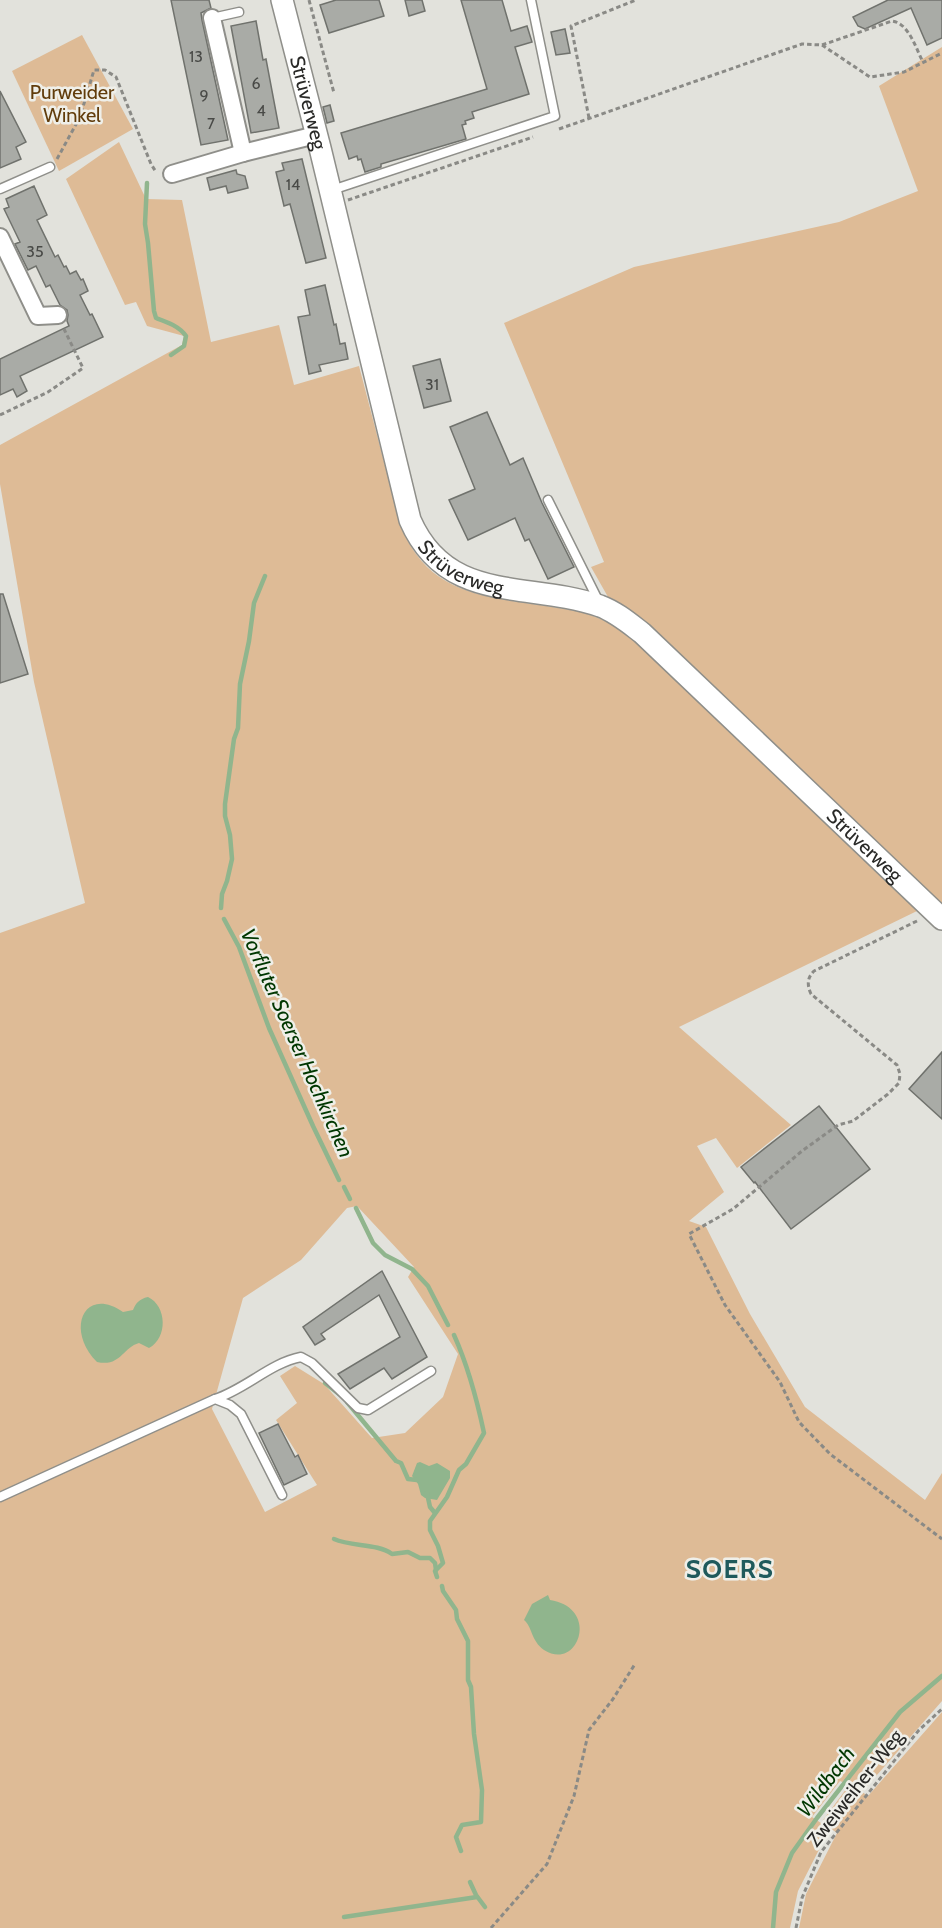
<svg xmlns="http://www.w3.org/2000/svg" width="942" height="1928" font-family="Cabin,sans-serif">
<rect width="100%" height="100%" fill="#e2e2dc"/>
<g fill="#debb96" fill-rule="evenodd">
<path d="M 82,35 L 133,129 L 59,171 L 12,71 Z"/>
<path d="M 942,47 L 942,908 L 612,604 L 591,567 L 604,562 L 504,323 L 634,267 L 839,222 L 918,191 L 879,86 Z"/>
<path d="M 119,142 L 146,199 L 182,200 L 211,342 L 279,325 L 294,385 L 359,366 L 401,527 C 431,599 490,596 558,608 C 571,610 585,612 598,618 C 611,623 622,631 633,638 L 917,911 L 679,1027 L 791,1125 L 737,1168 L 716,1138 L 697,1146 L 724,1192 L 689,1221 L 706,1227 L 750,1314 L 805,1407 L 925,1500 L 942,1473 L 942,1701 L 862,1792 L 868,1796 L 942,1712 L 942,1928 L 799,1928 L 806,1894 L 837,1833 L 830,1828 L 798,1891 L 790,1928 L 0,1928 L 0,933 L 85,903 L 34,682 L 0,484 L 0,445 L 182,345 L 184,336 L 147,326 L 136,302 L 125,305 L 66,179 ZM 357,1206 L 414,1267 L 408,1277 L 458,1354 L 443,1397 L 405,1433 L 372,1438 L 324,1384 L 295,1366 L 280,1376 L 297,1403 L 276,1420 L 317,1485 L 265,1512 L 212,1409 L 243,1298 L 301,1260 L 347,1208 ZM 840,1781 L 849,1785 L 821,1823 L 812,1817 Z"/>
</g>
<g fill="#90b58d">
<path d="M 148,1297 C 167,1306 168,1338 149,1348 L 139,1343 C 122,1348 121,1367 97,1362 C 65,1330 84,1285 123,1312 L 133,1310 C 136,1303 139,1299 148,1297 Z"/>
<path d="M 420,1462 L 429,1466 L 437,1463 L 450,1471 L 450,1478 L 437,1500 L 425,1498 L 421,1495 L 418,1484 L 412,1476 L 417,1463 Z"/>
<path d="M 548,1595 L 550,1600 C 601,1608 578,1672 544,1650 C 531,1641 532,1626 524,1620 L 532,1604 Z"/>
</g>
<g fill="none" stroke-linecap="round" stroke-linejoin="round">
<g stroke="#90b58d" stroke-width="4.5">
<path d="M 147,183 L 145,224 L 148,243 L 154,311 L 156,318 C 167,322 179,326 186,336 L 184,346 L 171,355"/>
<path d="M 221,908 L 222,894 L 227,881 L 232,859 L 230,835 L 225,816 L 225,804 L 234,739 L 238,728 L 240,684 L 249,641 L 254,603 L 265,576"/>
<path d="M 224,919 L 239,947 L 269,1028 L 313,1126 L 339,1180"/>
<path d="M 344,1187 L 350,1199"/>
<path d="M 356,1208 L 373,1243 L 385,1255 L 412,1269 L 428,1286 L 448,1325"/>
<path d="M 325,1383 L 339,1394"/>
<path d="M 347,1402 L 396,1461 L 401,1463 L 408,1479 L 417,1480"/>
<path d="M 427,1493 L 430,1507 L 435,1513"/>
<path d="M 334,1539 C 352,1547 377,1543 392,1554 L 408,1552 L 420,1558 L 430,1558 L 435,1563 L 436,1570"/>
<path d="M 437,1577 L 435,1571 L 443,1563 L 438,1546 L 430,1530 L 430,1521 L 447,1497 L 459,1470 L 466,1464 L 484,1433 C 477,1400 468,1366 454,1335"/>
<path d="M 442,1586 L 443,1591 L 456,1610 L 457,1619 L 468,1641 L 468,1680 L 471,1687 L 474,1734 L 482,1790 L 481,1822 L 462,1825 L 456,1837 L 461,1851"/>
<path d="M 470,1882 L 476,1895 L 485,1907"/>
<path d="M 344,1917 L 477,1897"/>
<path d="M 773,1928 L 776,1892 L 792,1853 L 817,1818 L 900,1712 L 942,1676"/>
</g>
</g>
<g fill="#a9aba6" stroke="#70726d" stroke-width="1.5">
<path d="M 171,0 L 209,0 L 211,8 L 201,13 L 202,20 L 228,140 L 201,145 Z"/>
<path d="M 336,0 L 379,0 L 384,16 L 329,33 L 320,5 Z"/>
<path d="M 405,0 L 422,0 L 425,11 L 409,16 Z"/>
<path d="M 461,0 L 502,0 L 511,31 L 527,26 L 532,42 L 515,47 L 529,94 L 472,112 L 474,118 L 465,121 L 466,124 L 462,125 L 466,139 L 381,164 L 381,167 L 365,172 L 361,159 L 358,160 L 357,156 L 349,159 L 341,133 L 487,89 Z"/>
<path d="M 888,0 L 942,0 L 942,38 L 927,45 L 911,8 L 865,29 L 858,26 L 853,17 Z"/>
<path d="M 256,21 L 263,60 L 266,59 L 279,128 L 251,133 L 231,26 Z"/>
<path d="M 565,29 L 570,53 L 556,55 L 551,32 Z"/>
<path d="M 0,91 L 26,142 L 16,147 L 21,159 L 0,168 Z"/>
<path d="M 330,105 L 334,121 L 327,123 L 323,107 Z"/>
<path d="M 302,159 L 326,258 L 306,263 L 290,204 L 284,206 L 276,172 L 284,170 L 282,163 Z"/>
<path d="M 236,170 L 237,174 L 245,176 L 248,188 L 228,193 L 226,186 L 210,190 L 207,178 Z"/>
<path d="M 34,186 L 47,215 L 37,220 L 55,257 L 58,255 L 64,267 L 66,266 L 70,274 L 76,271 L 81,280 L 83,279 L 88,291 L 80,295 L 90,315 L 92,314 L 103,337 L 20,376 L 27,391 L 17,397 L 13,389 L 0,395 L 0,359 L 69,326 L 67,321 L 68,315 L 67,310 L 60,305 L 50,285 L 46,287 L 36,266 L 28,270 L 15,244 L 20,242 L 4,209 L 9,207 L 6,199 Z"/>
<path d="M 325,285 L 334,325 L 336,324 L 340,344 L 345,343 L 348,359 L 319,365 L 321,371 L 309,374 L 298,317 L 310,315 L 305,290 Z"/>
<path d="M 440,359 L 451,401 L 424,408 L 413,366 Z"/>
<path d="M 487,412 L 510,465 L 523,458 L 542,503 L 574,567 L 548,579 L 529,539 L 525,541 L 515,518 L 468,540 L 449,500 L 475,489 L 450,427 Z"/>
<path d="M 0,594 L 3,594 L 28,674 L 0,683 Z"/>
<path d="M 942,1052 L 942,1119 L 909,1089 Z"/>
<path d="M 819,1106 L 870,1169 L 791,1229 L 755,1182 L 754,1183 L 741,1167 Z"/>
<path d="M 382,1271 L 427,1357 L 392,1379 L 384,1368 L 350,1389 L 338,1374 L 400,1337 L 379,1295 L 321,1334 L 325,1339 L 315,1345 L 303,1327 Z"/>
<path d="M 278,1424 L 295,1457 L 298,1455 L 307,1474 L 284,1485 L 259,1433 Z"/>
</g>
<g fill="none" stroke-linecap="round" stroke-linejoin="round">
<g stroke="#8f8f8a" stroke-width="11">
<g id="service">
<path d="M 212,18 L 239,12"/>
<path d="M 0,189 L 50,167"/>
<path d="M 329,191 L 555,116 L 531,0"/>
<path d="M 548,500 L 600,604"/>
<path d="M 215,1399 C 246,1389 270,1363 301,1357 L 312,1363 L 358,1408 L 368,1410 L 431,1371"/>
<path d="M 0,1497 L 215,1399 L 230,1405 L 241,1414 L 282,1495"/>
</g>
</g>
<g stroke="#8f8f8a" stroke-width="20">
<g id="minor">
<path d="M 212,18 L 243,153 L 316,135"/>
<path d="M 172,174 L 243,153"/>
<path d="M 0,237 L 38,316 L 58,315"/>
</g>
</g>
<g stroke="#8f8f8a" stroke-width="24">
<g id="tertiary">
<path id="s1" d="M 282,0 L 320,148 L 410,520 C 447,605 528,581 600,606 C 616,612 629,623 642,633 L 942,919"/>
</g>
</g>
<g stroke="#8a8a86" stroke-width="3" stroke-dasharray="4.5 3" stroke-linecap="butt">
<path d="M 309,0 L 334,93"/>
<path d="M 822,45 L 892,21 C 909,23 916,49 923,62"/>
<path d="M 589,118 L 571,26 L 636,0"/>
<path d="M 559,129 L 802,44 L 822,45 L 870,77 L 904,72 L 942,53"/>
<path d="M 57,159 L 80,117 L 94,70 L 105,70 L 116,77 L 151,164 L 156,172"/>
<path d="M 348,200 L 533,137"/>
<path d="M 0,415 L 48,392 L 83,368 L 64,329"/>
<path d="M 917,921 L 814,971 C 807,978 807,985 811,994 L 897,1065 L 900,1074 L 899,1083 L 888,1094 L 853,1121 L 838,1125 L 802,1151 L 733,1209 L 689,1234 L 725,1305 L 780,1382 L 799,1422 L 830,1454 L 942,1539"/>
<path d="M 491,1928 L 547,1864 L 574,1796 L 589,1730 L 613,1699 L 635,1664"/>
<path d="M 796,1928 L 802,1898 L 821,1852 L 919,1730 L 942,1709"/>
</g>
<use href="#service" stroke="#fff" stroke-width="8"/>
<use href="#minor" stroke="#fff" stroke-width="16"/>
<use href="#tertiary" stroke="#fff" stroke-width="21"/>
</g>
<g text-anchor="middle" stroke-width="5" stroke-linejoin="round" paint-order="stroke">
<g font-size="16" fill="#494a47">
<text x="196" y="62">13</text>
<text x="256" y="89">6</text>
<text x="204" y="101">9</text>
<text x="261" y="116">4</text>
<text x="211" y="129">7</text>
<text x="293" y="190">14</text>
<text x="35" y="257">35</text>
<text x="432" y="390">31</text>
</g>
<g font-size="20" fill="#613c0b" stroke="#efefe9">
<text x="72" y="99">Purweider<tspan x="72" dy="23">Winkel</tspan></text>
</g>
<g font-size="20" fill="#292927" stroke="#efefe9">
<text dy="7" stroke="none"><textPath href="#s1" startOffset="106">Strüverweg</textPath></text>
<text dy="7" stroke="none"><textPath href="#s1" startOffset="609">Strüverweg</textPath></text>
<text dy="7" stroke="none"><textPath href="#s1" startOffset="1113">Strüverweg</textPath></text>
<text transform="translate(855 1788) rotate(-52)" y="7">Zweiweiher-Weg</text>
</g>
<g font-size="21" font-style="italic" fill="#003701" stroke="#efefe9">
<text transform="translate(297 1043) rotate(66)" y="7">Vorfluter Soerser Hochkirchen</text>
<text transform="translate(826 1782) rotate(-53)" y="7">Wildbach</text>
</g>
<g font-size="26" font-weight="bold" letter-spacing="1.5" fill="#1f5a5c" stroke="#efefe9">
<text x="730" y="1578">SOERS</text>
</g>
</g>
</svg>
